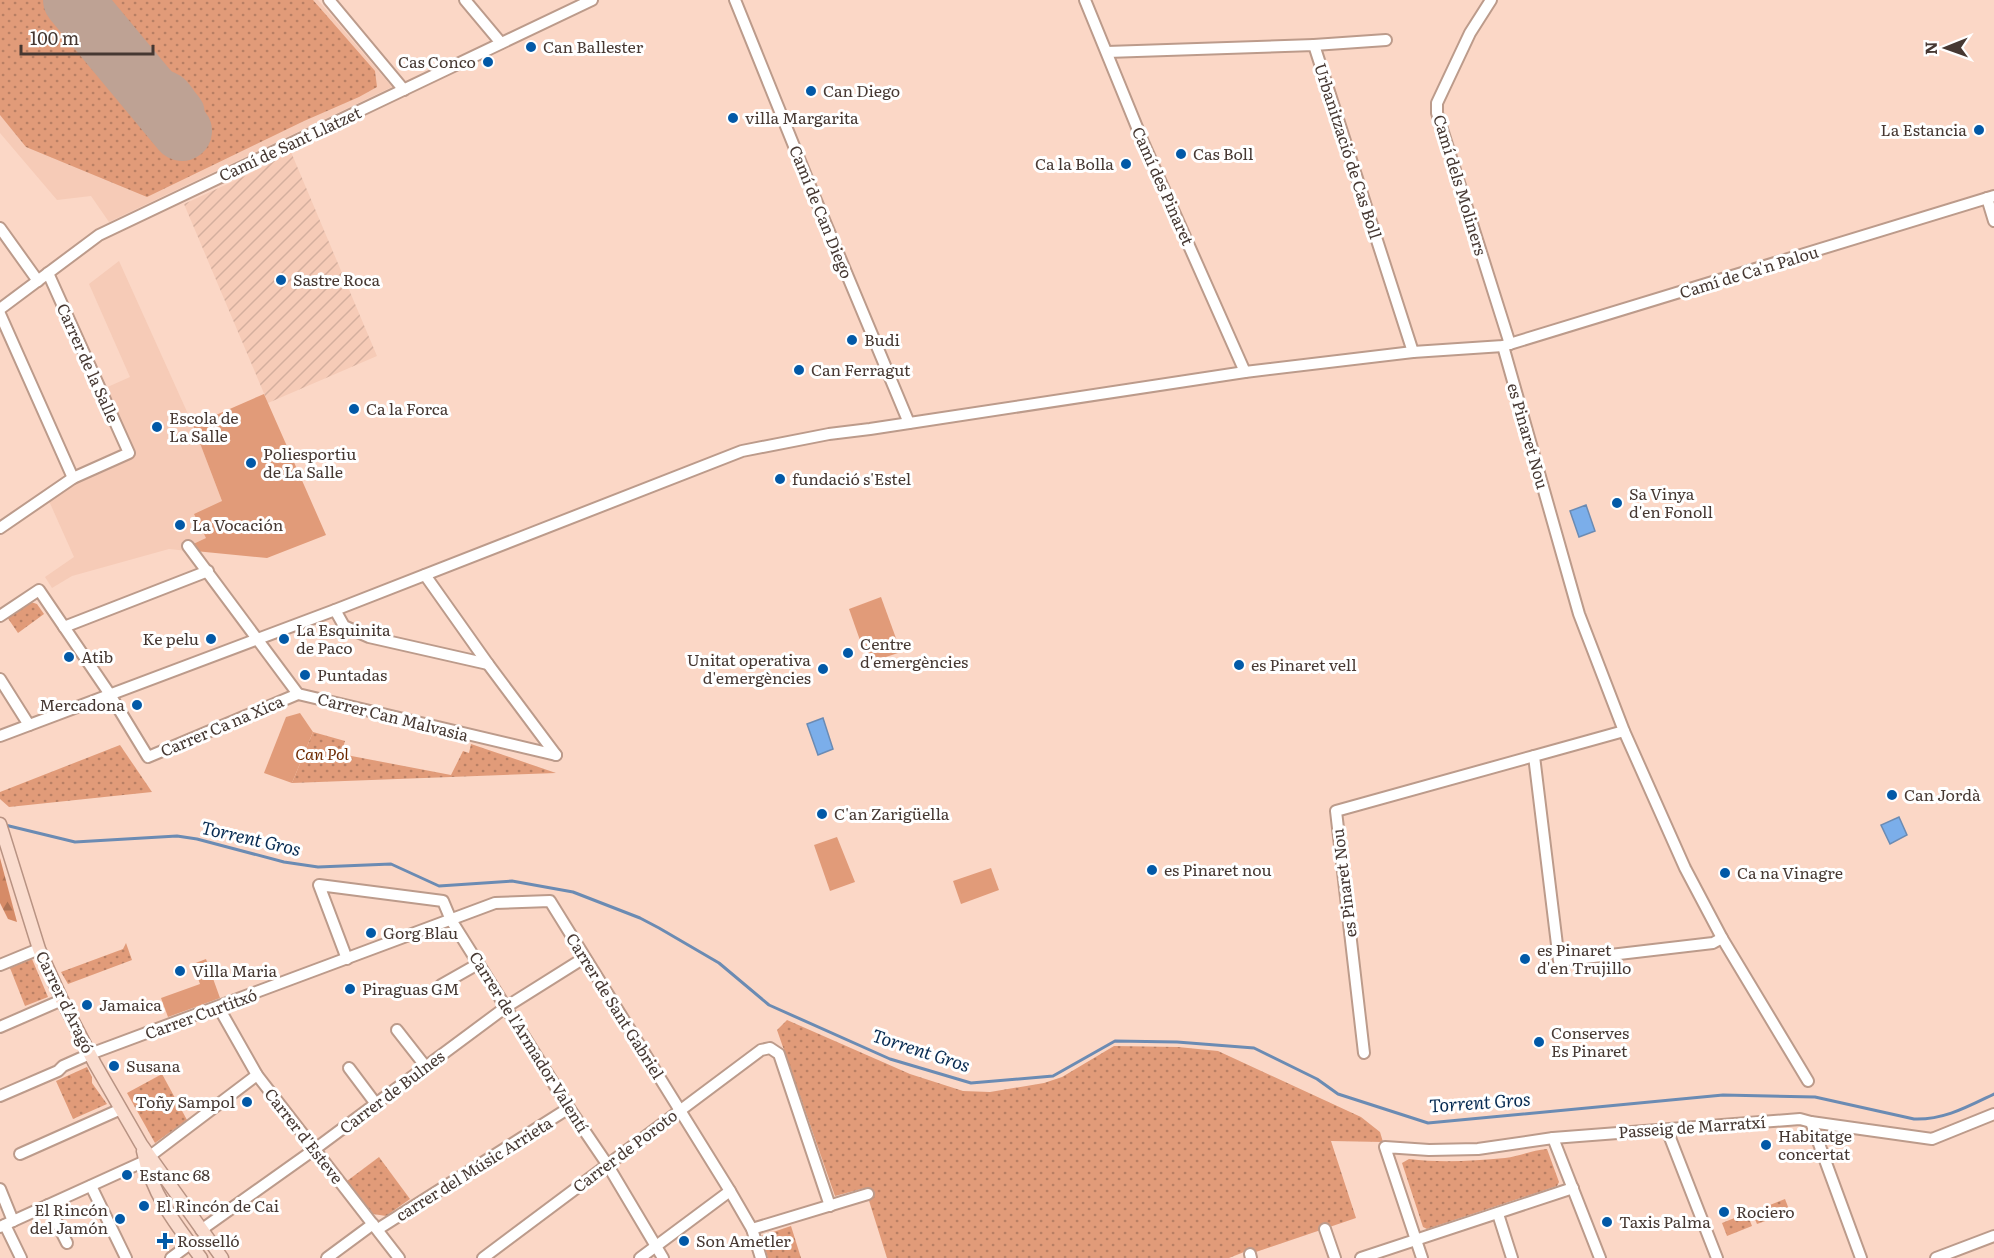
<svg xmlns="http://www.w3.org/2000/svg" width="1994" height="1258" font-family="Literata,serif">
<defs>
<pattern id="industrial-furrows" width="10" height="10" patternUnits="userSpaceOnUse" patternTransform="scale(1.5)"><rect width="10" height="10" fill="#f6cbb7"/><path d="M-1 1l2-2M0 10L10 0M9 11l2-2" fill="none" stroke="#d4af9e"/></pattern>
<pattern id="grass-dots" width="8" height="8" patternUnits="userSpaceOnUse" patternTransform="scale(1.5)"><rect width="8" height="8" fill="#e19b79"/><path d="M2 2h.1M6 6h.1" fill="none" stroke="#b87f64" stroke-width="1.8" stroke-linecap="round"/></pattern>
<pattern id="forest-firs" width="22" height="20" patternUnits="userSpaceOnUse" patternTransform="scale(1.5)"><rect width="22" height="20" fill="#d68b67"/><path d="M5 1l3.5 6h-7zM16 11l3.5 6h-7z" fill="#af7355"/></pattern>
</defs>
<rect width="100%" height="100%" fill="#fbd7c6"/>
<g fill="#f6cbb7">
<path d="M 0,0 L 318,0 L 392,87 L 109,222 L 91,196 L 57,200 L 0,133 Z"/>
<path d="M 119,261 L 193,425 L 222,501 L 206,538 L 186,547 L 188,551 L 169,549 L 72,576 L 52,588 L 45,577 L 74,557 L 49,501 L 77,482 L 132,454 L 103,389 L 130,377 L 89,284 Z"/>
</g>
<path fill="url(#industrial-furrows)" d="M 291,152 L 377,356 L 268,403 L 184,204 L 247,175 Z"/>
<g fill="url(#grass-dots)">
<path d="M 0,0 L 54,0 L 173,142 L 206,114 L 177,80 L 150,71 L 91,0 L 313,0 L 375,71 L 377,87 L 359,97 L 304,121 L 147,197 L 26,147 L 0,115 Z"/>
<path d="M 31,602 L 37,604 L 44,614 L 18,633 L 7,617 Z"/>
<path d="M 313,732 L 345,741 L 341,754 L 451,775 L 463,751 L 469,753 L 471,744 L 556,773 L 292,783 Z"/>
<path d="M 120,745 L 152,792 L 9,807 L 0,799 L 0,792 Z"/>
<path d="M 126,943 L 132,960 L 68,984 L 61,972 L 123,949 Z"/>
<path d="M 32,959 L 48,997 L 25,1006 L 10,968 Z"/>
<path d="M 787,1020 L 910,1074 L 963,1091 L 990,1092 L 1044,1083 L 1062,1077 L 1114,1046 L 1178,1047 L 1218,1051 L 1361,1117 L 1380,1132 L 1383,1142 L 1331,1141 L 1356,1218 L 1250,1254 L 1244,1252 L 1229,1258 L 887,1258 L 865,1188 L 835,1196 L 777,1030 Z"/>
<path d="M 87,1067 L 92,1077 L 92,1083 L 107,1104 L 73,1119 L 56,1081 Z"/>
<path d="M 162,1074 L 187,1120 L 155,1143 L 127,1093 Z"/>
<path d="M 1547,1149 L 1559,1182 L 1557,1186 L 1427,1229 L 1423,1227 L 1402,1163 L 1409,1159 C 1440,1163 1473,1161 1505,1158 C 1519,1156 1533,1150 1547,1149 Z"/>
<path d="M 379,1157 L 410,1199 L 386,1216 L 373,1214 L 347,1181 Z"/>
<path d="M 1785,1199 L 1790,1212 L 1757,1224 L 1752,1212 Z"/>
<path d="M 1747,1213 L 1752,1226 L 1727,1236 L 1722,1223 Z"/>
<path d="M 791,1226 L 801,1258 L 768,1258 L 761,1236 Z"/>
</g>
<path fill="url(#forest-firs)" d="M 0,858 L 17,922 L 8,919 L 0,903 Z"/>
<g fill="#e19b79">
<path d="M 264,394 L 326,535 L 267,558 L 195,551 L 191,545 L 206,538 L 194,514 L 222,501 L 193,425 Z"/>
<path d="M 881,597 L 901,652 L 868,663 L 849,609 Z"/>
<path d="M 300,713 L 313,732 L 292,783 L 264,773 L 286,717 Z"/>
<path d="M 837,837 L 855,882 L 830,891 L 814,845 Z"/>
<path d="M 991,868 L 999,890 L 961,904 L 953,881 Z"/>
<path d="M 206,959 L 220,998 L 168,1017 L 161,998 L 200,984 L 193,964 Z"/>
</g>
<g fill="#7baeea" stroke="#6b8bb3" stroke-width="1.5">
<path d="M 1586,505 L 1595,531 L 1579,537 L 1570,511 Z"/>
<path d="M 823,718 L 833,749 L 818,755 L 807,724 Z"/>
<path d="M 1899,817 L 1907,835 L 1890,844 L 1881,825 Z"/>
</g>
<g fill="none" stroke-linecap="round" stroke-linejoin="round">
<path stroke="#6b8bb3" stroke-width="3" d="M 5,825 L 75,842 L 177,836 L 197,839 L 284,862 L 318,867 L 391,864 L 439,886 L 512,881 L 573,892 L 640,918 L 659,928 L 719,963 L 769,1005 L 890,1059 L 971,1083 L 1053,1076 L 1115,1041 L 1177,1042 L 1254,1048 L 1317,1079 L 1338,1094 L 1428,1123 L 1723,1095 L 1815,1097 L 1914,1119 C 1944,1120 1967,1107 1994,1094"/>
<path stroke="#bea294" stroke-width="24" d="M 131,68 C 144,77 161,78 174,86 C 179,89 183,96 186,100 C 191,106 194,109 192,117 C 188,133 168,132 160,120 C 154,111 156,99 149,90 C 144,82 137,75 131,68 Z"/>
<path stroke="#bea294" stroke-width="60" d="M 73,0 L 182,131"/>
<g stroke="#bc9b8b" stroke-width="14">
<g id="minor">
<path d="M 329,0 L 404,90"/>
<path d="M 465,0 L 501,43"/>
<path d="M 735,0 L 815,198 L 909,423"/>
<path d="M 1085,0 L 1143,142 L 1245,372"/>
<path d="M 1491,0 L 1470,33 L 1437,103 L 1437,113 L 1510,344"/>
<path d="M 1314,45 L 1386,40"/>
<path d="M 1107,52 L 1314,45 L 1413,352"/>
<path d="M 1987,198 L 1994,221"/>
<path d="M 0,228 L 38,281"/>
<path d="M 0,309 L 99,235 L 592,0"/>
<path d="M 0,314 L 73,478"/>
<path d="M 1503,346 L 1579,614 L 1624,731 L 1685,868 L 1722,938 L 1808,1081"/>
<path d="M 0,528 L 73,478 L 129,453 L 48,273"/>
<path d="M 188,546 L 298,694 L 556,755"/>
<path d="M 425,575 L 488,664 L 556,755"/>
<path d="M 335,610 L 344,626 L 369,637 L 488,664"/>
<path d="M 0,616 L 39,590 L 109,693 L 148,757 L 298,694"/>
<path d="M 64,627 L 208,571"/>
<path d="M 0,679 L 29,725"/>
<path d="M 1624,731 L 1534,756 L 1559,961 L 1713,943 L 1722,938"/>
<path d="M 0,736 L 335,610 L 742,451 L 829,434 L 870,429 L 1245,372 L 1413,352 L 1503,346 L 1994,196"/>
<path d="M 347,959 L 319,885 L 443,901 L 451,920 L 569,1108 L 607,1164 L 663,1258"/>
<path d="M 0,965 L 39,949"/>
<path d="M 441,985 L 478,964"/>
<path d="M 219,1008 L 257,1075 L 399,1258"/>
<path d="M 0,1027 L 62,1000"/>
<path d="M 397,1030 L 426,1067"/>
<path d="M 1364,1053 L 1336,811 L 1534,756"/>
<path d="M 349,1068 L 376,1104"/>
<path d="M 0,1096 L 58,1071 L 63,1066 L 90,1054 L 495,903 L 550,901 L 730,1191 L 752,1229 L 761,1258"/>
<path d="M 1811,1122 L 1861,1258"/>
<path d="M 1667,1130 L 1717,1258"/>
<path d="M 1553,1138 L 1600,1258"/>
<path d="M 20,1154 L 121,1109"/>
<path d="M 150,1156 L 257,1075"/>
<path d="M 91,1186 L 126,1258"/>
<path d="M 0,1189 L 13,1221"/>
<path d="M 48,1205 L 67,1243"/>
<path d="M 1498,1214 L 1512,1258"/>
<path d="M 5,1225 L 21,1258"/>
<path d="M 0,1227 L 145,1161 L 152,1167"/>
<path d="M 378,1229 L 569,1108"/>
<path d="M 752,1229 L 868,1194"/>
<path d="M 1325,1229 L 1335,1258"/>
<path d="M 201,1230 L 315,1149 L 506,1007 L 584,958"/>
<path d="M 1250,1254 L 1251,1258"/>
<path d="M 171,1258 L 190,1244"/>
<path d="M 327,1258 L 373,1224"/>
<path d="M 483,1258 L 761,1050 L 770,1048 L 779,1054 L 830,1206"/>
<path d="M 640,1258 L 730,1191"/>
<path d="M 1361,1258 L 1573,1188"/>
<path d="M 1422,1258 L 1385,1147 L 1429,1150 L 1478,1149 L 1553,1138 L 1800,1119 L 1811,1122 L 1932,1139 L 1994,1114"/>
<path d="M 1936,1258 L 1994,1236"/>
</g>
</g>
<g stroke="#b89383" stroke-width="15">
<g id="major">
<path d="M 0,824 L 39,949 L 62,1000 L 95,1064 L 141,1144 L 222,1258"/>
<path d="M 143,1151 C 151,1193 176,1225 201,1258"/>
</g>
</g>
<use href="#minor" stroke="#fff" stroke-width="10"/>
<use href="#major" stroke="#fadcce" stroke-width="12"/>
</g>
<g fill="#0259a7" stroke="#fff" stroke-width="2">
<circle cx="531" cy="47" r="6"/>
<circle cx="488" cy="62" r="6"/>
<circle cx="811" cy="91" r="6"/>
<circle cx="733" cy="118" r="6"/>
<circle cx="1979" cy="130" r="6"/>
<circle cx="1181" cy="154" r="6"/>
<circle cx="1126" cy="164" r="6"/>
<circle cx="281" cy="280" r="6"/>
<circle cx="852" cy="340" r="6"/>
<circle cx="799" cy="370" r="6"/>
<circle cx="354" cy="409" r="6"/>
<circle cx="157" cy="427" r="6"/>
<circle cx="251" cy="463" r="6"/>
<circle cx="780" cy="479" r="6"/>
<circle cx="1617" cy="503" r="6"/>
<circle cx="180" cy="525" r="6"/>
<circle cx="211" cy="639" r="6"/>
<circle cx="284" cy="639" r="6"/>
<circle cx="848" cy="653" r="6"/>
<circle cx="69" cy="657" r="6"/>
<circle cx="1239" cy="665" r="6"/>
<circle cx="823" cy="669" r="6"/>
<circle cx="305" cy="675" r="6"/>
<circle cx="137" cy="705" r="6"/>
<circle cx="1892" cy="795" r="6"/>
<circle cx="822" cy="814" r="6"/>
<circle cx="1152" cy="870" r="6"/>
<circle cx="1725" cy="873" r="6"/>
<circle cx="371" cy="933" r="6"/>
<circle cx="1525" cy="959" r="6"/>
<circle cx="180" cy="971" r="6"/>
<circle cx="350" cy="989" r="6"/>
<circle cx="87" cy="1005" r="6"/>
<circle cx="1539" cy="1042" r="6"/>
<circle cx="114" cy="1066" r="6"/>
<circle cx="247" cy="1102" r="6"/>
<circle cx="1766" cy="1145" r="6"/>
<circle cx="127" cy="1175" r="6"/>
<circle cx="144" cy="1206" r="6"/>
<circle cx="1724" cy="1212" r="6"/>
<circle cx="120" cy="1219" r="6"/>
<circle cx="1607" cy="1222" r="6"/>
<path d="M162 1232h6v6h6v6h-6v6h-6v-6h-6v-6h6z"/>
<circle cx="684" cy="1241" r="6"/>
</g>
<g text-anchor="middle" stroke-width="6" stroke-linejoin="round" paint-order="stroke">
<g font-size="16" fill="#463832" stroke="#fff" text-anchor="start">
<text x="543" y="53">Can Ballester</text>
<text x="476" y="68" text-anchor="end">Cas Conco</text>
<text x="823" y="97">Can Diego</text>
<text x="745" y="124">villa Margarita</text>
<text x="1967" y="136" text-anchor="end">La Estancia</text>
<text x="1193" y="160">Cas Boll</text>
<text x="1114" y="170" text-anchor="end">Ca la Bolla</text>
<text x="293" y="286">Sastre Roca</text>
<text x="864" y="346">Budi</text>
<text x="811" y="376">Can Ferragut</text>
<text x="366" y="415">Ca la Forca</text>
<text x="169" y="424">Escola de<tspan x="169" dy="18">La Salle</tspan></text>
<text x="263" y="460">Poliesportiu<tspan x="263" dy="18">de La Salle</tspan></text>
<text x="792" y="485">fundació s'Estel</text>
<text x="1629" y="500">Sa Vinya<tspan x="1629" dy="18">d'en Fonoll</tspan></text>
<text x="192" y="531">La Vocación</text>
<text x="296" y="636">La Esquinita<tspan x="296" dy="18">de Paco</tspan></text>
<text x="199" y="645" text-anchor="end">Ke pelu</text>
<text x="860" y="650">Centre<tspan x="860" dy="18">d'emergències</tspan></text>
<text x="81" y="663">Atib</text>
<text x="811" y="666" text-anchor="end">Unitat operativa<tspan x="811" dy="18">d'emergències</tspan></text>
<text x="1251" y="671">es Pinaret vell</text>
<text x="317" y="681">Puntadas</text>
<text x="125" y="711" text-anchor="end">Mercadona</text>
<text x="1904" y="801">Can Jordà</text>
<text x="834" y="820">C'an Zarigüella</text>
<text x="1164" y="876">es Pinaret nou</text>
<text x="1737" y="879">Ca na Vinagre</text>
<text x="383" y="939">Gorg Blau</text>
<text x="1537" y="956">es Pinaret<tspan x="1537" dy="18">d'en Trujillo</tspan></text>
<text x="192" y="977">Villa Maria</text>
<text x="362" y="995">Piraguas GM</text>
<text x="99" y="1011">Jamaica</text>
<text x="1551" y="1039">Conserves<tspan x="1551" dy="18">Es Pinaret</tspan></text>
<text x="126" y="1072">Susana</text>
<text x="235" y="1108" text-anchor="end">Toñy Sampol</text>
<text x="1778" y="1142">Habitatge<tspan x="1778" dy="18">concertat</tspan></text>
<text x="139" y="1181">Estanc 68</text>
<text x="156" y="1212">El Rincón de Cai</text>
<text x="108" y="1216" text-anchor="end">El Rincón<tspan x="108" dy="18">del Jamón</tspan></text>
<text x="1736" y="1218">Rociero</text>
<text x="1619" y="1228">Taxis Palma</text>
<text x="177" y="1247">Rosselló</text>
<text x="696" y="1247">Son Ametler</text>
</g>
<g font-size="16" fill="#463832" stroke="#fff">
<text transform="translate(290 144) rotate(-25)" y="6">Camí de Sant Llatzet</text>
<text transform="translate(1348 151) rotate(72)" y="6">Urbanització de Cas Boll</text>
<text transform="translate(1460 185) rotate(73)" y="6">Camí dels Moliners</text>
<text transform="translate(1163 186) rotate(66)" y="6">Camí des Pinaret</text>
<text transform="translate(821 212) rotate(68)" y="6">Camí de Can Diego</text>
<text transform="translate(1749 272) rotate(-17)" y="6">Camí de Ca'n Palou</text>
<text transform="translate(88 363) rotate(66)" y="6">Carrer de la Salle</text>
<text transform="translate(1528 436) rotate(74)" y="6">es Pinaret Nou</text>
<text transform="translate(393 717) rotate(14)" y="6">Carrer Can Malvasia</text>
<text transform="translate(222 726) rotate(-23)" y="6">Carrer Ca na Xica</text>
<text transform="translate(1344 883) rotate(-97)" y="6">es Pinaret Nou</text>
<text transform="translate(65 1002) rotate(64)" y="6">Carrer d'Aragó</text>
<text transform="translate(615 1006) rotate(58)" y="6">Carrer de Sant Gabriel</text>
<text transform="translate(201 1014) rotate(-20)" y="6">Carrer Curtitxó</text>
<text transform="translate(529 1042) rotate(58)" y="6">Carrer de l'Armador Valentí</text>
<text transform="translate(392 1092) rotate(-37)" y="6">Carrer de Bulnes</text>
<text transform="translate(1692 1127) rotate(-4)" y="6">Passeig de Marratxí</text>
<text transform="translate(304 1136) rotate(52)" y="6">Carrer d'Esteve</text>
<text transform="translate(625 1151) rotate(-37)" y="6">Carrer de Poroto</text>
<text transform="translate(474 1169) rotate(-32)" y="6">carrer del Músic Arrieta</text>
</g>
<g font-size="16" font-style="italic" fill="#6d2a00" stroke="#fff">
<text x="322" y="760">Can Pol</text>
</g>
<g font-size="18" font-style="italic" fill="#072b52" stroke="#fff">
<text transform="translate(251 839) rotate(13)" y="6">Torrent Gros</text>
<text transform="translate(921 1051) rotate(18)" y="6">Torrent Gros</text>
<text transform="translate(1480 1103) rotate(-4)" y="6">Torrent Gros</text>
</g>
</g>
<g transform="translate(1946 48) rotate(269)" stroke="#ffffff" stroke-width="4.5" paint-order="stroke">
<path d="M0-4.5L10 22L0 15L-10 22Z" fill="#463832"/>
<text y="-9" font-size="16" font-weight="bold" text-anchor="middle" fill="#463832">N</text>
</g>
<path d="M21 45v9h132v-9" fill="none" stroke="#463832" stroke-width="3"/>
<text x="30" y="45" font-size="18" fill="#463832" stroke="#ffffff" stroke-width="4.5" paint-order="stroke">100 m</text>
</svg>
